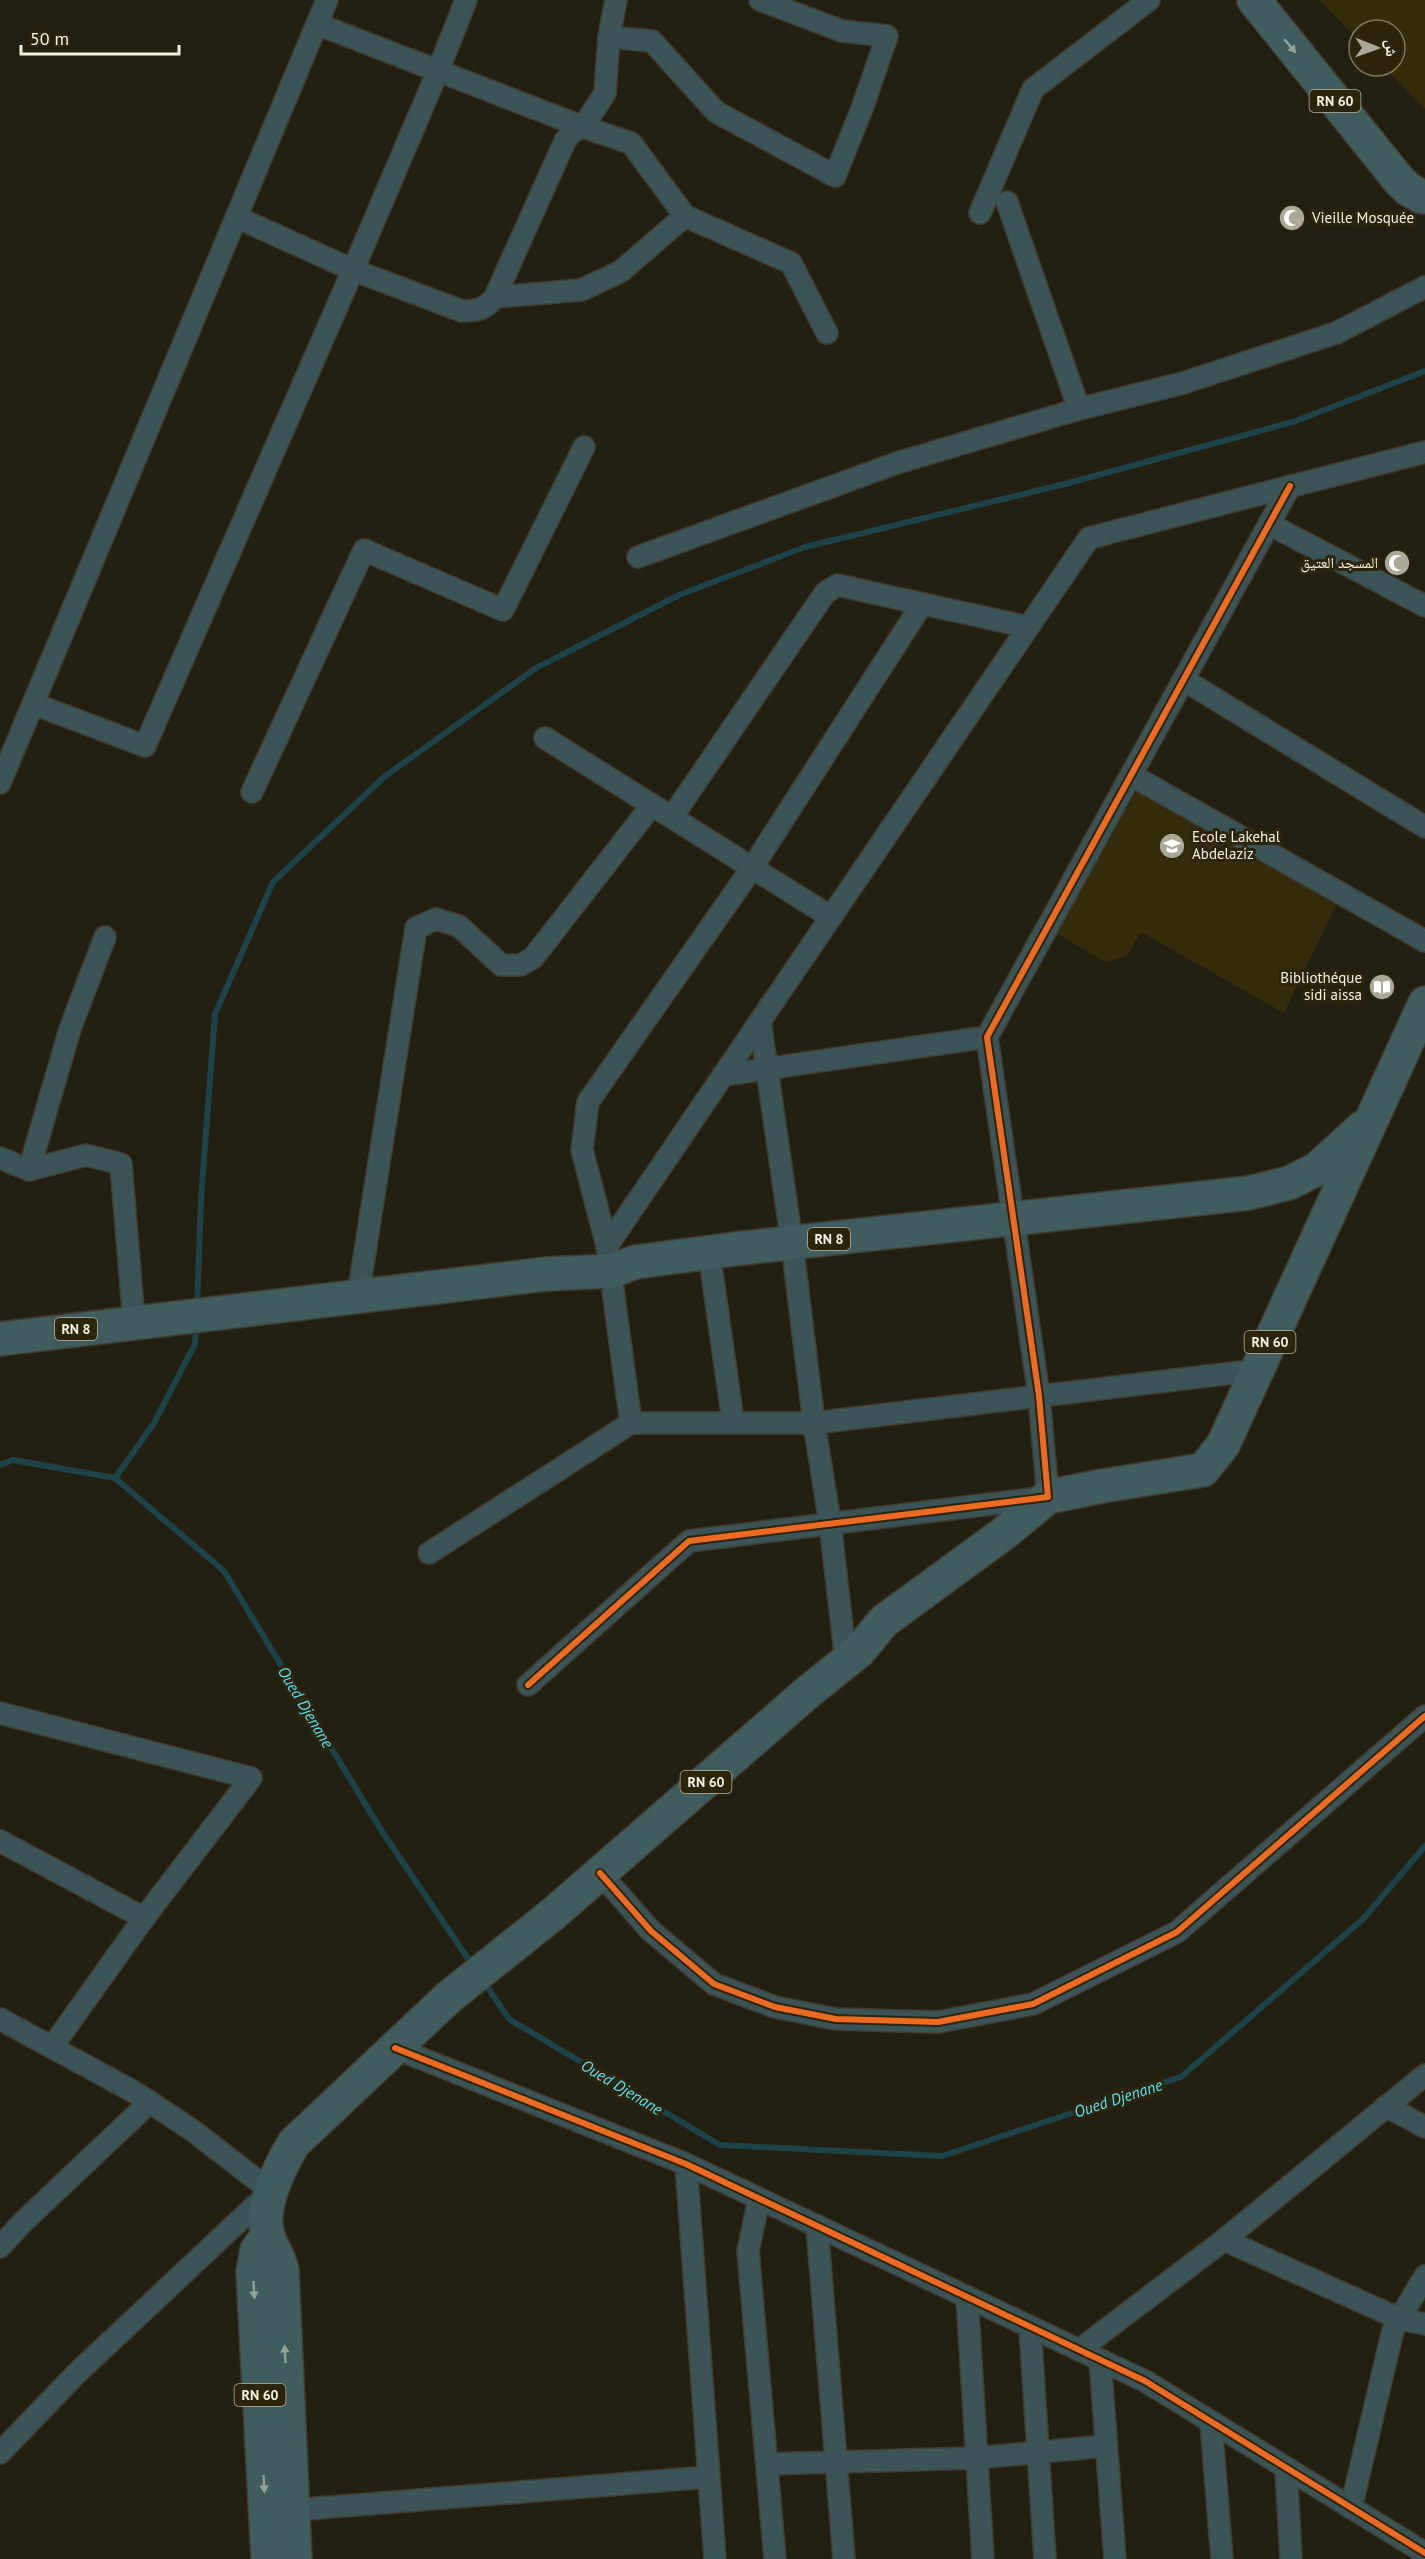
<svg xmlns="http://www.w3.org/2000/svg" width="1425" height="2559" font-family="'PT Sans','Noto Naskh Arabic',sans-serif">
<rect width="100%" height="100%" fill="#242011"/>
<g fill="#342c0a">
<path d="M 1319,0 L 1425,0 L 1425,109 L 1383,66 L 1395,66 L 1395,30 L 1359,30 L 1359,41 Z"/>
<path d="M 1138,789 L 1337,903 L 1284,1013 L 1141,932 L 1126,957 L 1105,962 L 1056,933 Z"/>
</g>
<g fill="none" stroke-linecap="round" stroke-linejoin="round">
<g stroke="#1c434a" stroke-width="6">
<path d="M 197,1307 L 201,1199 L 215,1014 L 273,882 L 384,777 L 536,668 L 679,595 L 805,547 L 1065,484 L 1296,421 L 1425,371"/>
<path d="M 0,1465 L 13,1460 L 115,1478 L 224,1571 L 381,1830 L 473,1966"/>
<path d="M 115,1478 L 154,1423 L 195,1344 L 196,1326"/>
<path d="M 484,1982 L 509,2019 L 720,2145 L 942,2156 L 1181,2077 L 1364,1918 L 1425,1846"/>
</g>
<g stroke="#403d30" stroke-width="24">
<g id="street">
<path d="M 317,24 L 583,127 L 631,143 L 685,216 L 791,263 L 827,333"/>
<path d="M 609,37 L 652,41 L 716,112 L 835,176 L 863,106 L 887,36 L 842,31 L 760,0"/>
<path d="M 980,213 L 1033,89 L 1149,0"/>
<path d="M 236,217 L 353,270 L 462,311 C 477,311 486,309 495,297 L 565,141 L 572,132 L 583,127 L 605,93 L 609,37 L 616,0"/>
<path d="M 495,297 L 581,290 L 620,272 L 685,216"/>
<path d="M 1079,409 L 1183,383 L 1336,333 L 1425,287"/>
<path d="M 1269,524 L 1425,606"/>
<path d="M 638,557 L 897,463 L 1079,409 L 1007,202"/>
<path d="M 1184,680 L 1425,827"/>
<path d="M 34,704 L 145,746 L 353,270 L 438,71 L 466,0"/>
<path d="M 545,738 L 831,917"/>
<path d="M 1131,775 L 1425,941"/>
<path d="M 0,783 L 327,0"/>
<path d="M 252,792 L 364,550 L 503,610 L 584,447"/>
<path d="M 672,817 L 825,593 L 837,585 L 1028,627"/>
<path d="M 760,1021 L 792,1243 L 814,1423 L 830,1523 L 846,1661"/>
<path d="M 723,1075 L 987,1037"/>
<path d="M 0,1158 L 29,1170 L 86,1155 L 121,1164 L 134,1322"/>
<path d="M 29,1170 L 70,1029 L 105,937"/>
<path d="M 607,1246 L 582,1150 L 588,1102 L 752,868 L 922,604"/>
<path d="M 709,1252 L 733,1421"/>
<path d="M 358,1296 L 416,928 L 436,919 L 459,926 L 501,965 L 520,965 L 533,958 L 652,805"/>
<path d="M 631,1423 L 607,1246 L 1089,538 L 1425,452"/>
<path d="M 429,1553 L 631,1423 L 814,1423 L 1258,1370"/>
<path d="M 528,1685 L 689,1541 L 1048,1497 L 1039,1396 L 987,1037 L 1290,486"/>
<path d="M 0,1713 L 251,1778 L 144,1918 L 52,2047"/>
<path d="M 0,1841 L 144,1918"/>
<path d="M 600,1873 L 651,1931 L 714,1984 L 775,2007 L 836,2019 L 938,2022 L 1033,2004 L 1177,1932 L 1425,1716"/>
<path d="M 0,2019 L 136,2093 L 192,2130 L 271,2191 L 77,2373 L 0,2453"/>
<path d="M 395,2048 L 686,2164 L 1145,2381 L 1425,2553"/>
<path d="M 1386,2106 L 1425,2127"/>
<path d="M 686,2164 L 715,2559"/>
<path d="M 759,2199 L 748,2251 L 775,2559"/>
<path d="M 817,2226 L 844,2559"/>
<path d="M 1224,2240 L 1400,2319 L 1425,2324"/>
<path d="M 0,2247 L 23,2222 L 150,2102"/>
<path d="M 967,2297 L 983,2559"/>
<path d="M 1030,2327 L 1045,2559"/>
<path d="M 1079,2350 L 1224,2240 L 1425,2075"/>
<path d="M 1100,2360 L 1115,2559"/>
<path d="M 1211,2422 L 1222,2559"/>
<path d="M 767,2464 L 977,2458 L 1105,2446"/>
<path d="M 1286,2468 L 1291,2559"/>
<path d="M 1351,2508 L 1393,2330 L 1425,2276"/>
<path d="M 293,2510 L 709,2477"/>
</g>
</g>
<g stroke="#403d30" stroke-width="36">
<g id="primary">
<path d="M 1254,0 L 1398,179 L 1408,189 L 1422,197"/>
<path d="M 0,1339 L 546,1274 L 611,1271 L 636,1262 L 734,1249 L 1249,1193 L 1289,1183 L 1317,1169 L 1363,1127"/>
<path d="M 268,2235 L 257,2250 L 253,2272 L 268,2559"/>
<path d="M 295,2559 L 282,2270 C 279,2257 272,2248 268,2236 C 259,2208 280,2166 294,2143 L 449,1997 L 553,1914 L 808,1692 L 859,1651 L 884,1621 L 1003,1534 L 1048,1497 L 1102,1486 L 1203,1470 L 1223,1445 L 1425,1003"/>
</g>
</g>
<use href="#street" stroke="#3a5458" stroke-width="21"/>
<use href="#primary" stroke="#3f5c5e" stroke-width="33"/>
<g stroke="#2c2509" stroke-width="10">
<g id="cycleway">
<path d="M 528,1685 L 689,1541 L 1048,1497 L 1039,1396 L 987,1037 L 1290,486"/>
<path d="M 600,1873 L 651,1931 L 714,1984 L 775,2007 L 836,2019 L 938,2022 L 1033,2004 L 1177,1932 L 1425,1716"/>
<path d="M 395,2048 L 686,2164 L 1145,2381 L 1425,2553"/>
</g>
</g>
<use href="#cycleway" stroke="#ed6a23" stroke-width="6"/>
</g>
<defs><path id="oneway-solid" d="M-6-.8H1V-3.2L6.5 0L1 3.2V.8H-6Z" transform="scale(1.5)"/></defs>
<g fill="#91a099">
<use href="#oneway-solid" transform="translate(1290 46) rotate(50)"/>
<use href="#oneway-solid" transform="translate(254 2290) rotate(87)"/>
<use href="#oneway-solid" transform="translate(285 2354) rotate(-93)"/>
<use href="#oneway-solid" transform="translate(264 2484) rotate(87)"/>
</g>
<defs>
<g id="mosque-disc" transform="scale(1.35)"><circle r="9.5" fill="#aca898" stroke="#2c2509"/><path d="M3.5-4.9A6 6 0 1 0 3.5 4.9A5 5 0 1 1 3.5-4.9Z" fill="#fff"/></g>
<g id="school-disc" transform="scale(1.35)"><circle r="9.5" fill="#aca898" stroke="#2c2509"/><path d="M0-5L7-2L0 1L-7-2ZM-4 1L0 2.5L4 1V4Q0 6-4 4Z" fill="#fff"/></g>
<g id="library-disc" transform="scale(1.35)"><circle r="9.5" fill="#aca898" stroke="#2c2509"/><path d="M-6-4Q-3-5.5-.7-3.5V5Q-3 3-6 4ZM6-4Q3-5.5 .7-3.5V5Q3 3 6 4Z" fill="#fff"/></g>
</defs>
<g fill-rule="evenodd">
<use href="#mosque-disc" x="1292" y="218"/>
<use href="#mosque-disc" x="1397" y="563"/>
<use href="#school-disc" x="1172" y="846"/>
<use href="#library-disc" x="1382" y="987"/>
</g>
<g text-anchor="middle" stroke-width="6" stroke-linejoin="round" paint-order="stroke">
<g fill="#2c2509" stroke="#b9b4a0" stroke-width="1.5">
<rect x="1309.5" y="90" width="51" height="22" rx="4.5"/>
<rect x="808" y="1228" width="42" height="22" rx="4.5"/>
<rect x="55" y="1318" width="42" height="22" rx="4.5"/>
<rect x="1244.5" y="1331" width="51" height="22" rx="4.5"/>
<rect x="680.5" y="1771" width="51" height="22" rx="4.5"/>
<rect x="234.5" y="2384" width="51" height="22" rx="4.5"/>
</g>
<g font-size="14" font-weight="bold" fill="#f5f2e1">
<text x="1335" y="106">RN 60</text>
<text x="829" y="1244">RN 8</text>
<text x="76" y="1334">RN 8</text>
<text x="1270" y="1347">RN 60</text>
<text x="706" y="1787">RN 60</text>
<text x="260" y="2400">RN 60</text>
</g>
<g font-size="15" fill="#f5f2e1" stroke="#2c2509" text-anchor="start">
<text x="1312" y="223">Vieille Mosquée</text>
<text x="1378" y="568" text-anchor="end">المسجد العتيق</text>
<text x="1192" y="842">Ecole Lakehal<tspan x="1192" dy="17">Abdelaziz</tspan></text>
<text x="1362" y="983" text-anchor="end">Bibliothéque<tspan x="1362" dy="17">sidi aissa</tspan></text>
</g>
<g font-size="16" font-style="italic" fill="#54e3fd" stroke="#2c2509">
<text transform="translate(306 1707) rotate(59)" y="6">Oued Djenane</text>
<text transform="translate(622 2087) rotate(31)" y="6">Oued Djenane</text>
<text transform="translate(1118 2098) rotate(-18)" y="6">Oued Djenane</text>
</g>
</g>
<g transform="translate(1377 48) rotate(91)"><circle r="28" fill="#2c2509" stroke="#7c775f" stroke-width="1.5"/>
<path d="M0-4.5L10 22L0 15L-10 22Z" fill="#aca898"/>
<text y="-9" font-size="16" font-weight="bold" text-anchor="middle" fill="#f5f2e1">ش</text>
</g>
<path d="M21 45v9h158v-9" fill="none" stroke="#f5f2e1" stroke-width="3"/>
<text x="30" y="45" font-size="18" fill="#f5f2e1" stroke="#2c2509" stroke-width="4.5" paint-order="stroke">50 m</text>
</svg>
